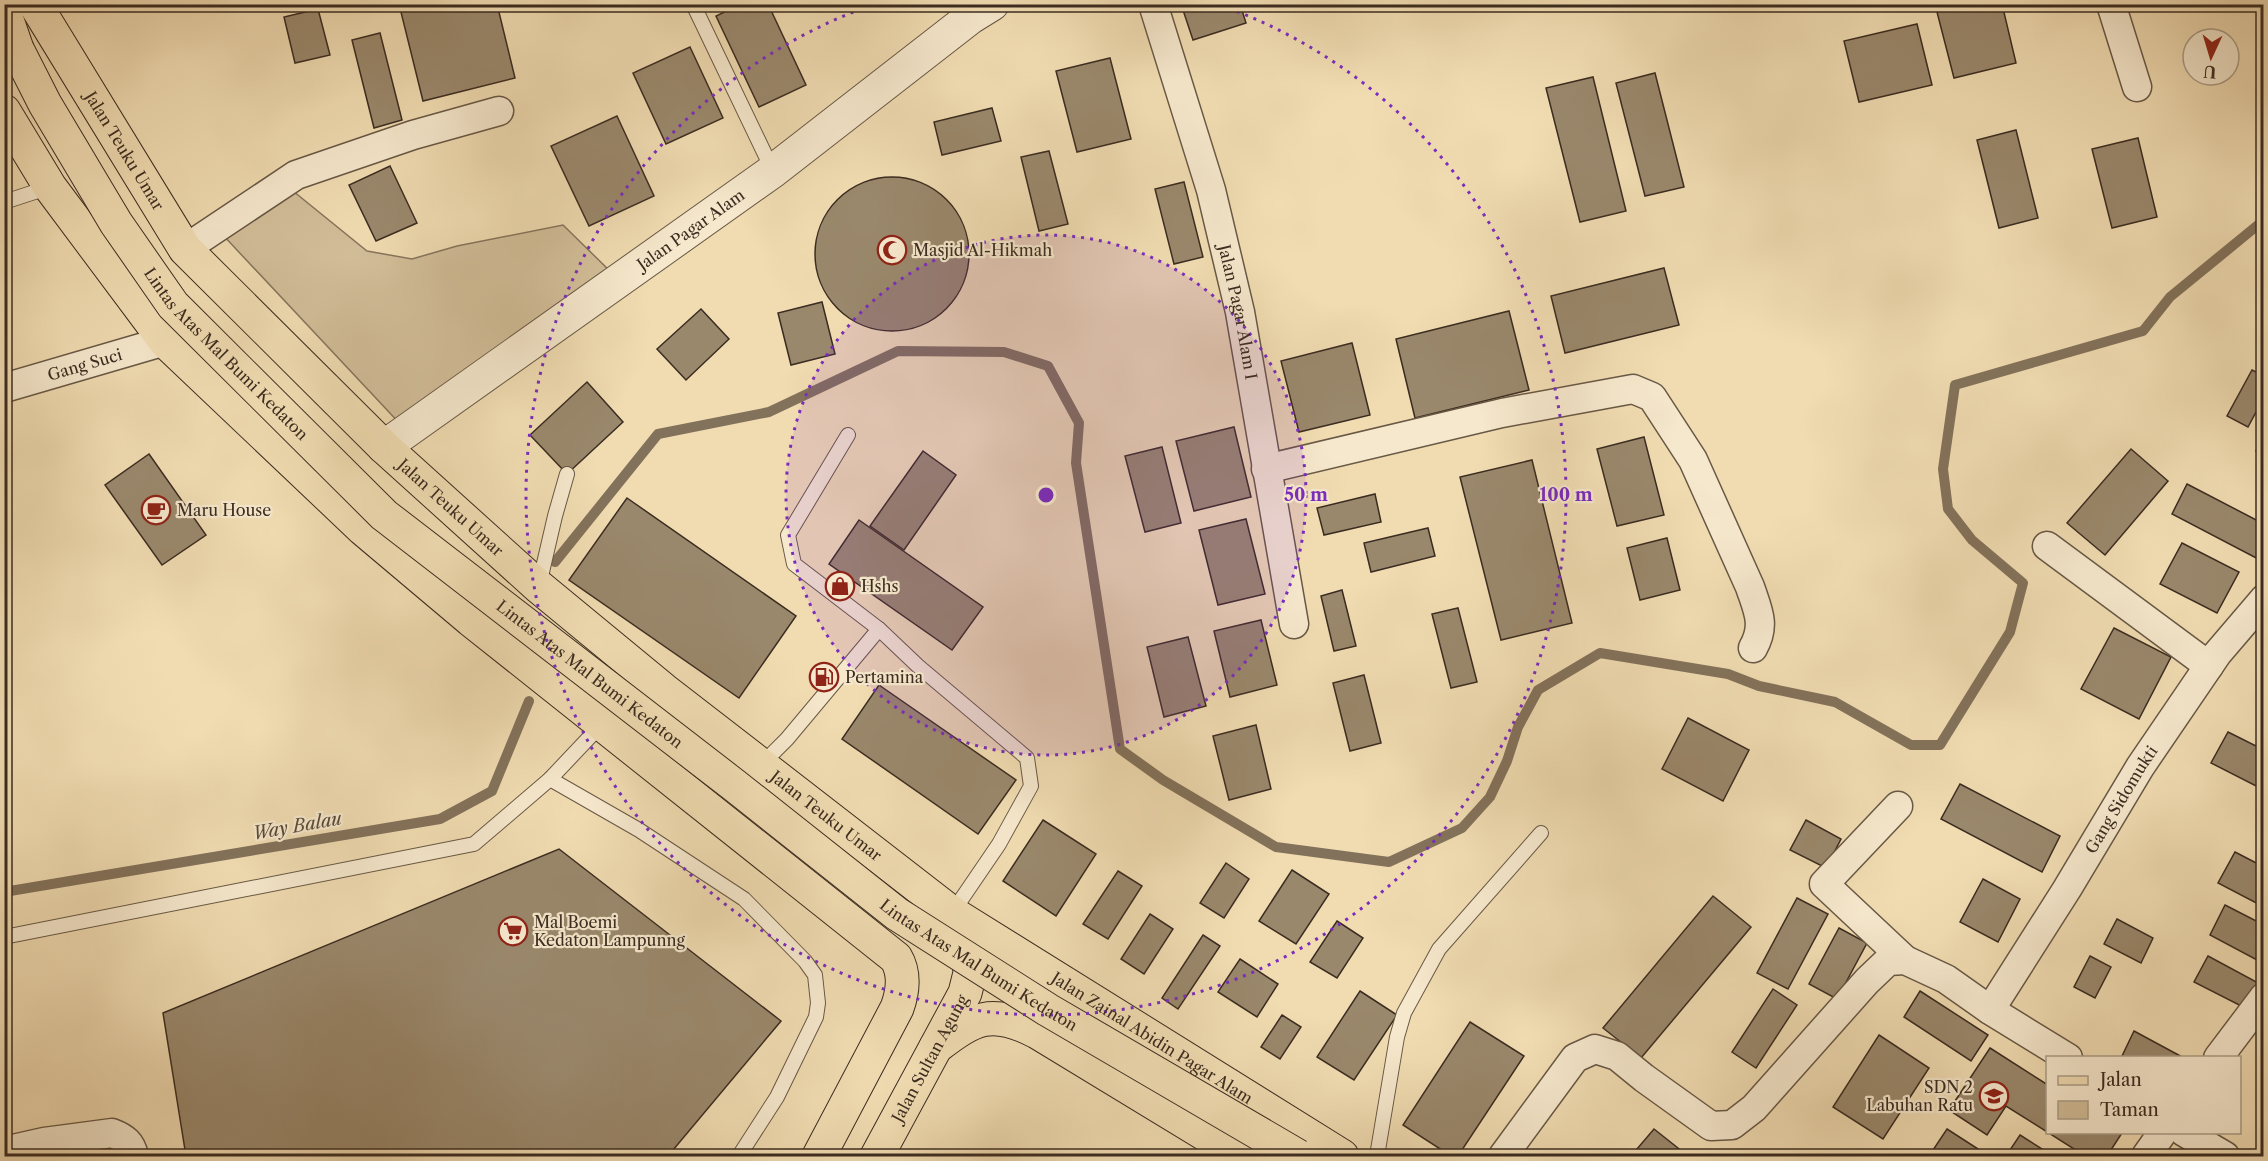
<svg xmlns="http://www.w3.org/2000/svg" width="2268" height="1161" font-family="'Libre Caslon Text',serif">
<rect width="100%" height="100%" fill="#f1dcb2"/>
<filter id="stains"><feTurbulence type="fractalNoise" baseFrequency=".00333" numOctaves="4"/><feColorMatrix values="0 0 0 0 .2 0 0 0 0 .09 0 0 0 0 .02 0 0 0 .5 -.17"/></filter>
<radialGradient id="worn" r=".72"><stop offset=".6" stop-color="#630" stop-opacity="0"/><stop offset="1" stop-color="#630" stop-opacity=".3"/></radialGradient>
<path fill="#d2be99" stroke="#86755d" stroke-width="1.5" d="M 293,191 L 367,251 L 412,259 L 457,246 L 563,225 L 616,277 L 403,427 L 221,233 Z"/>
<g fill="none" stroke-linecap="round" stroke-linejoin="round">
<g stroke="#83725b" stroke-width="10">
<path d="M 555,562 L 658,434 L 769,412 L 898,351 L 1004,352 L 1048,366 L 1079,423 L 1076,463 L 1120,749 L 1163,780 L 1276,847 L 1389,862 L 1462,828 L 1490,797 L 1507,761 L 1518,727 L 1538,690 L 1600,653 L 1728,674 L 1759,686 L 1835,702 L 1911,745 L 1940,745 L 2010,632 L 2023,583 L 1972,540 L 1948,509 L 1943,469 L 1955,385 L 2143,331 L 2170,297 L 2264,220"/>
<path d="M 4,892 L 440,819 L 492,791 L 529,701"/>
</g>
</g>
<g fill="#9a886c" stroke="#3b2c21" stroke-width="1.5">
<path d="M 399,4 L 497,4 L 515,78 L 423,101 Z"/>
<path d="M 741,4 L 768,4 L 806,85 L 759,107 L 716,16 Z"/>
<path d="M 1181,4 L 1240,4 L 1246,23 L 1193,40 Z"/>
<path d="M 1969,4 L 2002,4 L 2016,63 L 1954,78 L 1937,12 Z"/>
<path d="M 318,9 L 330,55 L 295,63 L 284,17 Z"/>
<path d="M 1917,24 L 1932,85 L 1859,102 L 1844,41 Z"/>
<path d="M 380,33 L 402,120 L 374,128 L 352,40 Z"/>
<path d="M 690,47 L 723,118 L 666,144 L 633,73 Z"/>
<path d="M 1110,58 L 1131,139 L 1077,152 L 1056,71 Z"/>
<path d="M 1655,73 L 1684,187 L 1645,196 L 1616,83 Z"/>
<path d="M 1593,77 L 1626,211 L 1580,222 L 1546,88 Z"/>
<path d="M 992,108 L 1001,141 L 942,155 L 934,122 Z"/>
<path d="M 617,116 L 654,196 L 589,226 L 551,146 Z"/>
<path d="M 2016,130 L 2038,218 L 1999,228 L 1977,140 Z"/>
<path d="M 2138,138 L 2157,217 L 2112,228 L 2092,149 Z"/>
<path d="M 1049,151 L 1068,224 L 1039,231 L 1021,157 Z"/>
<path d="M 390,166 L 417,223 L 376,241 L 349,185 Z"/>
<circle cx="892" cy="254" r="77"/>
<path d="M 1184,182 L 1203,257 L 1174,264 L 1155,189 Z"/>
<path d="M 1664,268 L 1679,325 L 1565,353 L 1551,296 Z"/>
<path d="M 822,302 L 835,354 L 791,365 L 778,313 Z"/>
<path d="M 701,309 L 729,339 L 686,380 L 657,349 Z"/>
<path d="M 1509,311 L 1529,390 L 1415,418 L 1396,339 Z"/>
<path d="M 1352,343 L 1370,415 L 1299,432 L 1281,361 Z"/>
<path d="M 2252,370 L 2264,376 L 2264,397 L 2248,427 L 2227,416 Z"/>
<path d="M 587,382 L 623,422 L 567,474 L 530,435 Z"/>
<path d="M 1234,427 L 1251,497 L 1194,511 L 1176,441 Z"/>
<path d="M 2264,436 L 2264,455 L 2256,451 Z"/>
<path d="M 1644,437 L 1664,515 L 1617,526 L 1597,449 Z"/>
<path d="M 1162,447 L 1181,523 L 1145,532 L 1125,456 Z"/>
<path d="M 2131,449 L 2168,481 L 2105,555 L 2067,523 Z"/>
<path d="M 923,451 L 956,475 L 904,550 L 870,526 Z"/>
<path d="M 149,454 L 206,535 L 162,565 L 105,485 Z"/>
<path d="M 1532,460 L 1572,623 L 1501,640 L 1460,477 Z"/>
<path d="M 2187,484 L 2264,524 L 2262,561 L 2172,514 Z"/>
<path d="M 1375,494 L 1381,522 L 1324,535 L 1317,508 Z"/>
<path d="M 627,498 L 796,616 L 739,698 L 569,580 Z"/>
<path d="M 1246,519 L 1265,594 L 1218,605 L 1199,530 Z"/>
<path d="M 859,520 L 983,607 L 952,650 L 829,564 Z"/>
<path d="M 1428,528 L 1435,556 L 1371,572 L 1364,543 Z"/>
<path d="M 1667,538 L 1680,590 L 1640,600 L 1627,548 Z"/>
<path d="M 2182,543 L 2239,572 L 2217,613 L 2160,584 Z"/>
<path d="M 1342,590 L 1356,646 L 1334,651 L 1321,596 Z"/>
<path d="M 1458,608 L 1477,682 L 1451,688 L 1432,614 Z"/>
<path d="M 1261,620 L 1277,685 L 1230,697 L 1214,631 Z"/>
<path d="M 2114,628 L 2171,657 L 2139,719 L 2081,689 Z"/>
<path d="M 1188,637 L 1206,706 L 1164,717 L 1147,647 Z"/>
<path d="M 1364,675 L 1381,743 L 1350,751 L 1333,683 Z"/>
<path d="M 879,685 L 1016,780 L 978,834 L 842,739 Z"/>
<path d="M 1688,718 L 1749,750 L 1723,801 L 1662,769 Z"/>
<path d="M 1256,725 L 1271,789 L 1229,800 L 1213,736 Z"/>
<path d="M 2228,732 L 2264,750 L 2264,790 L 2211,763 Z"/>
<path d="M 1960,784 L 2060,836 L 2042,872 L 1941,819 Z"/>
<path d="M 1043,820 L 1096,854 L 1056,916 L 1003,881 Z"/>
<path d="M 1806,820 L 1841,839 L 1826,868 L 1790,850 Z"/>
<path d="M 559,849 L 781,1021 L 668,1156 L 186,1156 L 163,1013 Z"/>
<path d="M 2235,852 L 2264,867 L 2264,907 L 2218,883 Z"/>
<path d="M 1226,863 L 1249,879 L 1224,918 L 1200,903 Z"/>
<path d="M 1292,870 L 1329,894 L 1296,944 L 1259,921 Z"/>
<path d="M 1118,871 L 1142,886 L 1108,939 L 1083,924 Z"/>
<path d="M 1983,879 L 2020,899 L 1998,942 L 1960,922 Z"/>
<path d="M 1713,896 L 1751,927 L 1641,1058 L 1603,1028 Z"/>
<path d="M 1797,898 L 1828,914 L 1788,989 L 1757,973 Z"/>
<path d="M 2225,905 L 2264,925 L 2264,948 L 2257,960 L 2210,935 Z"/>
<path d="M 1150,914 L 1173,929 L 1144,974 L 1121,959 Z"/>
<path d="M 2117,919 L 2153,938 L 2141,963 L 2104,944 Z"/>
<path d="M 1337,921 L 1363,938 L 1337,978 L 1310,962 Z"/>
<path d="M 1839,928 L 1867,943 L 1837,999 L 1809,984 Z"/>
<path d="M 1203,935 L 1220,946 L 1178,1009 L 1162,998 Z"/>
<path d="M 2090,956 L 2111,967 L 2095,998 L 2074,987 Z"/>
<path d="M 2208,956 L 2262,985 L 2249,1010 L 2194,982 Z"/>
<path d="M 1240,959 L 1278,984 L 1257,1017 L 1218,992 Z"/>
<path d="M 1773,989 L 1797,1005 L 1756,1068 L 1732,1052 Z"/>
<path d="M 1360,991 L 1397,1015 L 1354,1080 L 1317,1057 Z"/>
<path d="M 1920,991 L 1988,1035 L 1971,1061 L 1904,1017 Z"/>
<path d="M 1282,1015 L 1301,1027 L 1280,1059 L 1261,1047 Z"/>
<path d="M 1470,1022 L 1524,1056 L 1458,1156 L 1451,1156 L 1403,1125 Z"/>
<path d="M 2134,1031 L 2184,1058 L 2125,1058 L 2122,1056 Z"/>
<path d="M 1879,1035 L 1929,1068 L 1883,1139 L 1833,1107 Z"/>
<path d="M 1990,1048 L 2048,1085 L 2048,1132 L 2122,1133 L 2107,1156 L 2085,1156 L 2006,1106 L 1987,1135 L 1949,1110 Z"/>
<path d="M 1654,1129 L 1688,1156 L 1631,1156 Z"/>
<path d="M 1947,1129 L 1989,1156 L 1929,1156 Z"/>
<path d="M 2020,1135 L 2053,1156 L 2006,1156 Z"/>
</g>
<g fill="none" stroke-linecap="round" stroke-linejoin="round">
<g stroke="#685845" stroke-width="16">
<g id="service">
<path d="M 693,4 L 773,171"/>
<path d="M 2263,4 L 2264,5"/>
<path d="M 4,202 L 50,187"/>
<path d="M 848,435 L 788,535 L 794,564 L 879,629"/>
<path d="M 539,585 L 555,516 L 567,474"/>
<path d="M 761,765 L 787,739 L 879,629 L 918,666 L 1027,758 L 1031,786 L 999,844 L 952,913"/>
<path d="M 550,779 L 639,830 L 744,899 L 805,961 L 815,975 L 818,1003 L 816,1017 L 777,1097 L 739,1156"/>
<path d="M 4,937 L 474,844 L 550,779 L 602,724"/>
<path d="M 1377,1156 L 1397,1037 L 1404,1013 L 1439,949 L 1541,833"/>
</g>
</g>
<g stroke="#685845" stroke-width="31">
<g id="minor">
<path id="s1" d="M 1153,4 L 1211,190 L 1240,312 L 1294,624"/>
<path d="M 2111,4 L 2137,87"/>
<path d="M 185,249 L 296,175 L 413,135 L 499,111"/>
<path id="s2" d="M 4,388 L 165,341"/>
<path d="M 1266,469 L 1502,413 L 1633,389 L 1652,397 L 1693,460 L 1750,587 C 1758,611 1766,625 1753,648"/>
<path d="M 2047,546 L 2209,666"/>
<path d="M 1898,806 L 1824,884 L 1905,960"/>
<path id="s3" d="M 1990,1010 L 2067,889 L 2140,767 L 2217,654 L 2264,599"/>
<path d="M 2218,1058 L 2264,997"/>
<path d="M 2184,1132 L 2225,1156"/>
<path d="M 4,1151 L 44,1142 L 112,1133 C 125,1138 131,1143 134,1156"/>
<path d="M 1503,1156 L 1575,1058 L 1595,1049 L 1617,1056 L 1644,1078 L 1711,1126 L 1732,1125 L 1754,1108 L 1867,981 L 1888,961 L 1905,960 L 1946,979 L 1990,1010 L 2068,1058"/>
<path d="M 2146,1156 L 2163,1132"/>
</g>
</g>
<g stroke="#685845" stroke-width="35">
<g id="tertiary">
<path id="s4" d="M 384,447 L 773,171 L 971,17 L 992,4"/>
</g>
</g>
<g stroke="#3b2c21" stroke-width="35">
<g id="primary">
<path id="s5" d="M 35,4 L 185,249 L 384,447 L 539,587 L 664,690 L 952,913 L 1342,1156"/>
<path d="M 4,111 L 50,187 L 165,341 L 363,529 L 471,620 L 896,958 C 905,973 903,992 897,1008 L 819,1156"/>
<path d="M 936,1047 C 974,1018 991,1008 1037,1032 L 1241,1156"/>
<path id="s6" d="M 877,1156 L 965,993 L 970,973 L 967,937"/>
</g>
</g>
<g stroke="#3b2c21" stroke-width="35">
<path id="trunk" d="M 4,11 L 17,49"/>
</g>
<use href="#service" stroke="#f6e8cd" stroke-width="14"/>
<use href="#minor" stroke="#f6e8cd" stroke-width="28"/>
<use href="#tertiary" stroke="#f6e8cd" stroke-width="33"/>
<use href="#primary" stroke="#f1dcb2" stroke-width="33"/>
<use href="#trunk" stroke="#f1dcb2" stroke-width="33"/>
<g stroke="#3b2c21" stroke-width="35" stroke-linecap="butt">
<g id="trunk-bridge">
<path id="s7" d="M 17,49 L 45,104 L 116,223 L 173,305 L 384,515 L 734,785 L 897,914 L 1048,1010 L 1298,1156"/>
</g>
</g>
<use href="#trunk-bridge" stroke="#f1dcb2" stroke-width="33"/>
</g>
<circle cx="1046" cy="495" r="260" fill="#7b2cbf" fill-opacity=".12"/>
<g fill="none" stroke="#7b2cbf" stroke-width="3" stroke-dasharray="3 6">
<circle cx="1046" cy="495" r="260"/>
<path d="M1220 5A520 520 0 1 1 872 5"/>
</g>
<defs>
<g id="mosque-ring" transform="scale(1.5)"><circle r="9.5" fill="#f6e8cd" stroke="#8f2418" stroke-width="1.5"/><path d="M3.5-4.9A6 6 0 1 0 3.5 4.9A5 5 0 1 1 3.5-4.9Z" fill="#8f2418"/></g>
<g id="cafe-ring" transform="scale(1.5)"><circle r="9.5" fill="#f6e8cd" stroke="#8f2418" stroke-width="1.5"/><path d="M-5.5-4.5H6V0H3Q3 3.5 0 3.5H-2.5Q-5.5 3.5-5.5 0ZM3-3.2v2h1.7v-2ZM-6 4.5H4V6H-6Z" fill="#8f2418"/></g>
<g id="shop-ring" transform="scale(1.5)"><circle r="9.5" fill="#f6e8cd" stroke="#8f2418" stroke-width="1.5"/><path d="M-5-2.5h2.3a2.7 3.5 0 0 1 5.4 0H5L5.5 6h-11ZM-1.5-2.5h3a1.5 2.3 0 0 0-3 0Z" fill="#8f2418"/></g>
<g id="fuel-ring" transform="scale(1.5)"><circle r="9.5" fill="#f6e8cd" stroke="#8f2418" stroke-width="1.5"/><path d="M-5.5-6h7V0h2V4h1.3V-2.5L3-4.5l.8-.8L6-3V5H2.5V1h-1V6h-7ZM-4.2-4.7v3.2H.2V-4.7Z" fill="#8f2418"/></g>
<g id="supermarket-ring" transform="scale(1.5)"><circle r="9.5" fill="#f6e8cd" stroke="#8f2418" stroke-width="1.5"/><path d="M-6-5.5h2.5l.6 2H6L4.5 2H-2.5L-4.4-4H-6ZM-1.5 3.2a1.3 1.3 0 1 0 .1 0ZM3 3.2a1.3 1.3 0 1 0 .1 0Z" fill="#8f2418"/></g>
<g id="school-ring" transform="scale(1.5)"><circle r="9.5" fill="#f6e8cd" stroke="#8f2418" stroke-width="1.5"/><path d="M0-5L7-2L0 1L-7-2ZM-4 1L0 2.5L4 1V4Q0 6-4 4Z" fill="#8f2418"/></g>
</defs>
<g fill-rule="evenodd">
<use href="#mosque-ring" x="892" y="250"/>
<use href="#cafe-ring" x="156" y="510"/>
<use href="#shop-ring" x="840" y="586"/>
<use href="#fuel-ring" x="824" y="677"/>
<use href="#supermarket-ring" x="513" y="931"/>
<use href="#school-ring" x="1994" y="1096"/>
</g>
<g text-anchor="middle" stroke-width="4.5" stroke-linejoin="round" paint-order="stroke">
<g font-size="16" fill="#3b2c21" stroke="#f6e8cd">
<text dy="6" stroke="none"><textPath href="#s5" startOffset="172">Jalan Teuku Umar</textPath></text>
<text dy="6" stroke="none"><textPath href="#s4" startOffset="376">Jalan Pagar Alam</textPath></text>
<text dy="6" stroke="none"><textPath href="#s1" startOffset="320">Jalan Pagar Alam I</textPath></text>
<text dy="6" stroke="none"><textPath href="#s7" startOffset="372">Lintas Atas Mal Bumi Kedaton</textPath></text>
<text dy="6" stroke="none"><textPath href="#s2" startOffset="84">Gang Suci</textPath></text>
<text dy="6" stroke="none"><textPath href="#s5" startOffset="658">Jalan Teuku Umar</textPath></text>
<text dy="6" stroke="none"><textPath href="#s7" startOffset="858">Lintas Atas Mal Bumi Kedaton</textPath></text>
<text dy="6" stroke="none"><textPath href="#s3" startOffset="248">Gang Sidomukti</textPath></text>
<text dy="6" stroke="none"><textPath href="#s5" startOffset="1144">Jalan Teuku Umar</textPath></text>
<text dy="6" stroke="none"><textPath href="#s7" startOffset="1344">Lintas Atas Mal Bumi Kedaton</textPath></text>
<text dy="6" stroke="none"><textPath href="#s5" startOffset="1539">Jalan Zainal Abidin Pagar Alam</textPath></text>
<text dy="6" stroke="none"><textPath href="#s6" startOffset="111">Jalan Sultan Agung</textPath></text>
</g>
<g font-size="16" fill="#3b2c21" stroke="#f6e8cd" text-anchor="start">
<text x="913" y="256">Masjid Al-Hikmah</text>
<text x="177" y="516">Maru House</text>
<text x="861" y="592">Hshs</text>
<text x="845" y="683">Pertamina</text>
<text x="534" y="928">Mal Boemi<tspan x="534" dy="18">Kedaton Lampunng</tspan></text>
<text x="1973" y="1093" text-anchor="end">SDN 2<tspan x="1973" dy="18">Labuhan Ratu</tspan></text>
</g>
<g font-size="18" font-style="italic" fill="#594939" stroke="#f6e8cd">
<text transform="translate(297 826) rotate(-10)" y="6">Way Balau</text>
</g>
</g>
<circle cx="1046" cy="495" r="9" fill="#7b2cbf" stroke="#f6e8cd" stroke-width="3"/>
<g font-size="18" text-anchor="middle" font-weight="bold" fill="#7b2cbf" stroke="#f6e8cd" stroke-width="4.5" stroke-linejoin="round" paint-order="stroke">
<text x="1306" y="501">50 m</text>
<text x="1566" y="501">100 m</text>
</g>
<rect width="2268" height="1161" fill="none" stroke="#f1dcb2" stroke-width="24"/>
<rect x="6" y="6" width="2256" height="1149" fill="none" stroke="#3b2c21" stroke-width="3"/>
<rect x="12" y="12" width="2244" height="1137" fill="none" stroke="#3b2c21" stroke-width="1.5"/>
<rect x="2046" y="1056" width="195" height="78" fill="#f6e8cd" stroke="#ab9d88" stroke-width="1.5"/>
<rect x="2058" y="1076" width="30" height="9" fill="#f1dcb2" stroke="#ab9d88" stroke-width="1.5"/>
<text x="2100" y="1086" font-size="18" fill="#3b2c21">Jalan</text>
<rect x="2058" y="1101" width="30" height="18" fill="#d2be99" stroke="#ab9d88" stroke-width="1.5"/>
<text x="2100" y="1116" font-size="18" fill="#3b2c21">Taman</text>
<g transform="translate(2211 57) rotate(184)"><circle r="28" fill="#f6e8cd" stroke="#ab9d88" stroke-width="1.5"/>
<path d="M0-4.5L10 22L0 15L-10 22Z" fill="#8f2418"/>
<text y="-9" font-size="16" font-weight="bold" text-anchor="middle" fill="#3b2c21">U</text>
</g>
<rect width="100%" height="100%" filter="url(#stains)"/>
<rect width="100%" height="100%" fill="url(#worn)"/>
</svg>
